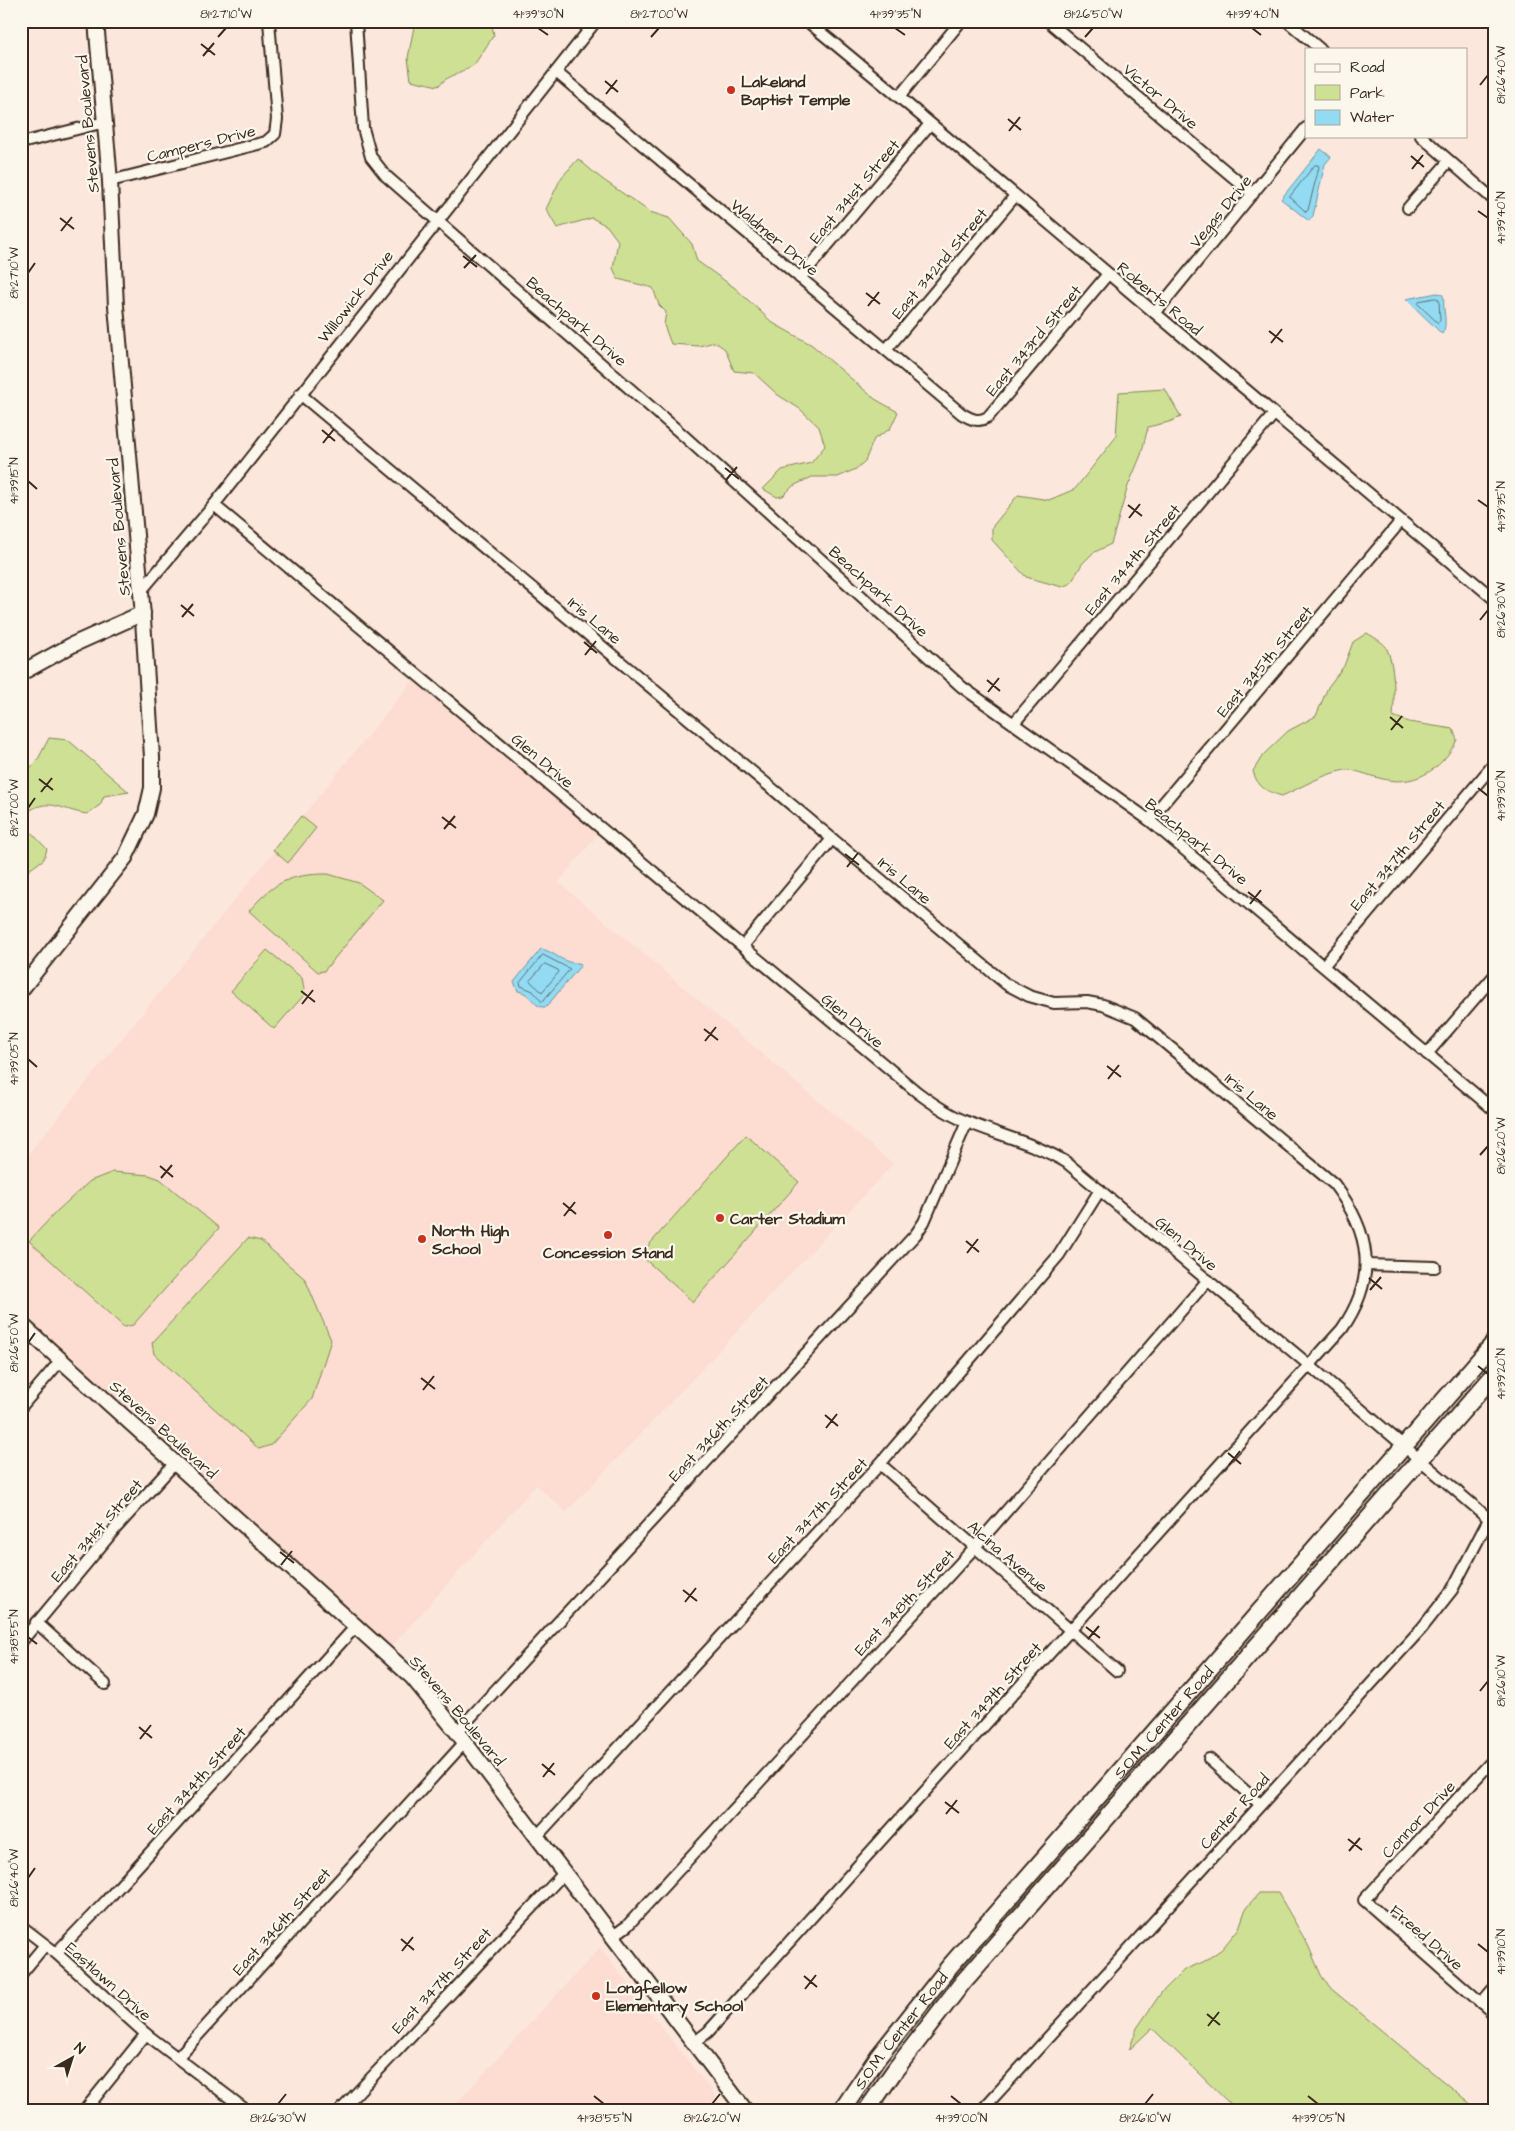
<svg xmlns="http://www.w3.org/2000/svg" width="1515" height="2131" font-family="'Architects Daughter',sans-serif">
<rect width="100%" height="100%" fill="#fce7dd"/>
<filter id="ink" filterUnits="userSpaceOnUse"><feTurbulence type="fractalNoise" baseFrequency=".02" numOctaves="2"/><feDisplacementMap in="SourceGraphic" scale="10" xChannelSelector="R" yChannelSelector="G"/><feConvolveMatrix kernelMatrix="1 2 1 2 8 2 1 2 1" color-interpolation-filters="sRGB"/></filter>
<g filter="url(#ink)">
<g fill="#fddcd2">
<path d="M 414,679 L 599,833 L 558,882 L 893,1164 L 672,1401 L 566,1512 L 536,1485 L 391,1647 L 21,1315 L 21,1163 Z"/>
<path d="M 600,1948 L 726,2110 L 450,2110 Z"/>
</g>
<g fill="#cde094" stroke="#848559">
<path d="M 415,21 L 491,21 L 494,35 L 474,65 L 446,79 L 438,86 L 411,80 L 408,58 Z"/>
<path d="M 578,159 L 602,179 L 650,212 L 669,218 L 692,244 L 697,261 L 735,288 L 773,323 L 812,345 L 875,399 L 898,412 L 890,429 L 874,439 L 865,461 L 856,469 L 838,477 L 812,477 L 793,486 L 783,496 L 777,497 L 763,489 L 782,470 L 811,463 L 825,446 L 819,427 L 800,409 L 778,395 L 754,373 L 734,371 L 725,349 L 715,342 L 699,346 L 671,344 L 664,325 L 666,312 L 659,305 L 653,288 L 618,279 L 613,268 L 618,241 L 607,226 L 592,218 L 557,228 L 546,209 L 561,178 Z"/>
<path d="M 1165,389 L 1181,417 L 1169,422 L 1148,427 L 1141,455 L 1128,486 L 1111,544 L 1093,553 L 1082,564 L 1071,583 L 1062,587 L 1026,577 L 992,540 L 992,527 L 1018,495 L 1049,500 L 1075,489 L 1116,437 L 1119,392 Z"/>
<path d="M 1367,633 C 1373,637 1383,642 1386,647 C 1395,664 1395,697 1393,716 L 1409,722 L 1453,729 L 1457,740 C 1441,771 1413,788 1379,778 C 1369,776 1355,769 1345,770 C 1323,774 1302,787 1282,796 C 1267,792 1257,787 1253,771 L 1263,755 L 1288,731 L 1316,716 L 1328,687 L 1344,666 L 1353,642 Z"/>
<path d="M 49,738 L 68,740 L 129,792 L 104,796 L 100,805 L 87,814 C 59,810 49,795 23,815 L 29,830 L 47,849 L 44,859 L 21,876 L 21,777 L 37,761 Z"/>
<path d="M 301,816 L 316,828 L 288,863 L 273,850 Z"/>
<path d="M 328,874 L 359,883 L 383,900 L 324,971 L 318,972 L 249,911 C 273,883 289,874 328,874 Z"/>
<path d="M 267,950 L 302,978 L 305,994 L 274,1029 L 231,991 Z"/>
<path d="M 746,1135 L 799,1182 L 693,1302 L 640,1255 Z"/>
<path d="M 113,1172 L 149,1175 L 160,1179 L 219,1228 L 133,1325 L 124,1327 L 29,1241 L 57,1211 L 90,1181 Z"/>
<path d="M 248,1238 L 261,1241 L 305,1279 L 331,1340 L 312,1399 L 271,1445 L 259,1449 L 154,1354 L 152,1343 Z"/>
<path d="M 1259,1893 L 1278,1893 L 1308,1945 L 1321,1975 L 1329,1987 L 1478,2110 L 1225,2110 L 1230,2104 L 1152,2028 L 1129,2050 L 1137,2028 L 1161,1993 L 1184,1970 L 1203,1962 L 1222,1949 L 1239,1928 L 1246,1908 Z"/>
</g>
<g fill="#92dbf3" stroke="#6f949e">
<path d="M 1321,149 L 1331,157 L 1325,164 L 1313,216 L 1309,221 L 1281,199 Z"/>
<path d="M 1437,293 L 1442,294 L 1444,298 C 1442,309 1449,325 1442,334 L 1406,299 Z"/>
<path d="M 541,949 C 554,951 564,965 579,963 L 581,965 L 546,1007 C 533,1009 533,993 518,991 L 514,982 Z"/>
</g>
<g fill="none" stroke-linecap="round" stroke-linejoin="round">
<g stroke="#5e7173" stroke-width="1">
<path d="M 1315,165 L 1318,165 L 1319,167 L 1308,210 L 1306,212 L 1290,197 Z"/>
<path d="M 1436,298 L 1439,300 L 1440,320 L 1438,323 L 1418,304 L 1420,301 Z"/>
<path d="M 543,955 L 570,969 L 542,1002 L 533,991 L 521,986 L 520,983 Z"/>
<path d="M 545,964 L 558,970 L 559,972 L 542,992 L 530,981 Z"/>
</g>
<g stroke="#3b2a1e" stroke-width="14">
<g id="street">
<path d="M 356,21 L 363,128 L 371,157 L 386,176 L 684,436 L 962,687 L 1149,820 L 1494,1110"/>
<path d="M 807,21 L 899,97 L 1494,599"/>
<path d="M 1048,21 L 1253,194"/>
<path d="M 1287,21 L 1320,49"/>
<path d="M 556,72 L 962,414 C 971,419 978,423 988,417 L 1108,274"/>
<path d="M 899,97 L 961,21"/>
<path d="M 1421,136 L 1494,200"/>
<path d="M 21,143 L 105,122"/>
<path d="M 110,181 L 266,142 L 275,134 L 277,119 L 269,21"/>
<path d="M 1408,208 L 1449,161"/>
<path d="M 800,278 L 930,124"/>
<path d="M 1155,313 L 1306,128"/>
<path d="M 886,350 L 1015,196"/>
<path d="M 300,394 L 1006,984 L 1029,996 L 1054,1003 L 1087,1002 L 1103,1005 L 1135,1018 L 1334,1184 C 1371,1233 1378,1277 1342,1329 L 708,2032 L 695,2042"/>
<path d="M 214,505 L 917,1092 C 933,1104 950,1116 970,1123 C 1002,1136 1036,1144 1066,1162 L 1309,1365 L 1494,1523"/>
<path d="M 141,591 L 214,505 L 596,21"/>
<path d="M 1014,723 L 1274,414"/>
<path d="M 1149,820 L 1401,521"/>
<path d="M 743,946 L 832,839"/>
<path d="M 1324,965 L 1494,764"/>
<path d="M 1427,1054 L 1494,976"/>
<path d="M 1366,1265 L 1435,1267"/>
<path d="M 21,1407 L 61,1360"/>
<path d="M 880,1464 L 1117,1671"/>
<path d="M 36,1622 L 105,1684"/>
<path d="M 21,1642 L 115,1529 L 175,1463"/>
<path d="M 457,1732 L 916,1234 L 924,1222 L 967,1122"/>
<path d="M 1209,1759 L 1260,1804"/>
<path d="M 1494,1759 L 1364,1900 L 1494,2014"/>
<path d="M 537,1836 L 880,1464 L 1059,1255 L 1100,1190"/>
<path d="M 21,1926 L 56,1953 L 146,2034 L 246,2110"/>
<path d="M 613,1936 L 627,1926 L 975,1547 L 1208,1280"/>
<path d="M 56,1953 L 106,1901 L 357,1625"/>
<path d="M 21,1974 L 45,1945"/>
<path d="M 1481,2003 L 1494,1988"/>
<path d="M 178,2057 L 465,1742"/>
<path d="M 85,2110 L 146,2034"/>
<path d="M 341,2110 L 565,1872"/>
<path d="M 982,2110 L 1422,1628 L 1452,1590 L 1489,1519"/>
</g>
</g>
<g stroke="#3b2a1e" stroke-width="18">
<g id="secondary">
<path d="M 21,673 L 72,645 L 143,613"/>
<path d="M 21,990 L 125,858 L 146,814 L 152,788 L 152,757 L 142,604 L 116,306 L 110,181 L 96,21"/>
<path d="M 21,1324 L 412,1677 L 457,1732 L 745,2110"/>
</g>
</g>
<g stroke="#3b2a1e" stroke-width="20">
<g id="primary">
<path id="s1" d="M 842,2110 L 878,2057 L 950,1966 L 1494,1343"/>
<path d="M 867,2110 L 895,2070 L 963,1982 L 1494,1375"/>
</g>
</g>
<use href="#street" stroke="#fbf7ec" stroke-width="10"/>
<use href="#secondary" stroke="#fbf7ec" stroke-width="14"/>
<use href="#primary" stroke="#fbf7ec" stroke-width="16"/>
</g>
</g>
<path fill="none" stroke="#3b2a1e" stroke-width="2" d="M 538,28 L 548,35M 895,28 L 905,35M 1252,28 L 1261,35M 218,37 L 226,28M 651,37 L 659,28M 1085,37 L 1093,28M 201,44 L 215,55M 203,56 L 214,43M 605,81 L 618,92M 1480,85 L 1488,75M 606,94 L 617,80M 1008,119 L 1021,130M 1009,131 L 1020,117M 1411,156 L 1424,167M 1412,169 L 1423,155M 1478,211 L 1488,218M 60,218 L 74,229M 61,231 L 72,217M 463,256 L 477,267M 464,268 L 476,255M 28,273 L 35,263M 866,293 L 880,304M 868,306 L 879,292M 1269,331 L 1283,342M 1271,343 L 1282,329M 322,430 L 335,441M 323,443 L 334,429M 725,468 L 739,479M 726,480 L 737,467M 28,481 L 37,489M 1478,500 L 1488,507M 1128,505 L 1142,516M 1129,518 L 1140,504M 181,605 L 194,616M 182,617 L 193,604M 1480,620 L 1488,610M 584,642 L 597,653M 585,655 L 596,641M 987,680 L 1000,691M 988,692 L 999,678M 1390,717 L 1403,728M 1391,730 L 1402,716M 39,779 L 53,790M 1478,788 L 1488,796M 41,792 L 52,778M 28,808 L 35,798M 442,817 L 456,828M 444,829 L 455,816M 845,854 L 859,865M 847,867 L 858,853M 1248,892 L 1262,903M 1250,904 L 1261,890M 301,991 L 315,1002M 302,1004 L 313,990M 704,1029 L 718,1040M 705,1041 L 716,1027M 28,1059 L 37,1067M 1107,1066 L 1121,1077M 1108,1079 L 1119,1065M 1480,1155 L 1488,1146M 160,1166 L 173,1177M 161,1178 L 172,1165M 563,1203 L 576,1214M 564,1216 L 575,1202M 966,1241 L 979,1252M 967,1253 L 978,1239M 1369,1278 L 1382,1289M 1370,1290 L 1381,1277M 28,1343 L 35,1333M 1478,1366 L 1488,1374M 421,1378 L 435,1389M 423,1390 L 434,1376M 825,1415 L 838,1426M 826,1428 L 837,1414M 1228,1453 L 1241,1464M 1229,1465 L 1240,1451M 280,1552 L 294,1563M 281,1565 L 292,1551M 683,1590 L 697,1601M 685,1602 L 696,1588M 1086,1627 L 1100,1638M 28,1637 L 37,1644M 1088,1639 L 1099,1626M 1480,1691 L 1488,1681M 139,1727 L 152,1738M 140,1739 L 151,1725M 542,1764 L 555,1775M 543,1777 L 554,1763M 945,1802 L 959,1813M 946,1814 L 957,1800M 1348,1839 L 1362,1850M 1349,1851 L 1360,1838M 28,1878 L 35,1868M 401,1939 L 414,1950M 1478,1944 L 1488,1952M 402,1951 L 413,1937M 804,1976 L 817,1987M 805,1989 L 816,1975M 1207,2014 L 1220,2025M 1208,2026 L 1219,2012M 594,2096 L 604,2104M 951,2096 L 961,2104M 1308,2096 L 1318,2104M 278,2104 L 286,2094M 712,2104 L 720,2094M 1145,2104 L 1153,2094"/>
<g fill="#c8321e" stroke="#fbf7ec" stroke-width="2">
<circle cx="731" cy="90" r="5"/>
<circle cx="720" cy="1218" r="5"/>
<circle cx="608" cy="1235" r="5"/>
<circle cx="422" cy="1239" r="5"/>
<circle cx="596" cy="1996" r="5"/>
</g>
<g text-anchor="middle" stroke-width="4.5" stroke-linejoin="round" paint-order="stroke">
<g font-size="16" font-weight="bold" fill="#3b2a1e" stroke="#fbf7ec" text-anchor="start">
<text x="741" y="87">Lakeland<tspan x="741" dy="18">Baptist Temple</tspan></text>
<text x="730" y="1224">Carter Stadium</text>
<text x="432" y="1236">North High<tspan x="432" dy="18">School</tspan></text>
<text x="608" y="1258" text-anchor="middle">Concession Stand</text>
<text x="606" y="1993">Longfellow<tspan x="606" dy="18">Elementary School</tspan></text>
</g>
<g font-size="16" fill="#3b2a1e" stroke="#fbf7ec">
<text transform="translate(1161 96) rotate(40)" y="6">Victor Drive</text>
<text transform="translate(87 124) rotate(-95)" y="6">Stevens Boulevard</text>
<text transform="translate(201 143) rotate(-14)" y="6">Campers Drive</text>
<text transform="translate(854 191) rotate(-50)" y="6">East 341st Street</text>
<text transform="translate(1220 211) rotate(-51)" y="6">Vegas Drive</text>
<text transform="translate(775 237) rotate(40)" y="6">Waldmer Drive</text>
<text transform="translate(939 263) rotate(-50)" y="6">East 342nd Street</text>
<text transform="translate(355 296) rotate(-52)" y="6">Willowick Drive</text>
<text transform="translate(1160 298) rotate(40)" y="6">Roberts Road</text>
<text transform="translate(577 321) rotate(41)" y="6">Beachpark Drive</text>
<text transform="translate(1033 340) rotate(-50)" y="6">East 343rd Street</text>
<text transform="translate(118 527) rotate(-95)" y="6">Stevens Boulevard</text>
<text transform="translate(1132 559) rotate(-50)" y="6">East 344th Street</text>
<text transform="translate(879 591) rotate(42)" y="6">Beachpark Drive</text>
<text transform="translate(595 620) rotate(40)" y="6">Iris Lane</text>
<text transform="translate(1264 661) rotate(-50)" y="6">East 345th Street</text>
<text transform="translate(543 760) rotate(40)" y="6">Glen Drive</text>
<text transform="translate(1197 841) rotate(39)" y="6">Beachpark Drive</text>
<text transform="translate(1397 855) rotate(-50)" y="6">East 347th Street</text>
<text transform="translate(905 880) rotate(40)" y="6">Iris Lane</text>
<text transform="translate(853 1020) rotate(40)" y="6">Glen Drive</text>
<text transform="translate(1252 1096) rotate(40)" y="6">Iris Lane</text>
<text transform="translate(1187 1243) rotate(40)" y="6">Glen Drive</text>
<text transform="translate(718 1428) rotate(-47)" y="6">East 346th Street</text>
<text transform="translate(164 1429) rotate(42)" y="6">Stevens Boulevard</text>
<text transform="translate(817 1510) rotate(-47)" y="6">East 347th Street</text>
<text transform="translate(96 1530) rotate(-49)" y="6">East 341st Street</text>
<text transform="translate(1008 1556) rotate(41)" y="6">Alcina Avenue</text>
<text transform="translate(904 1602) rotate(-47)" y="6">East 348th Street</text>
<text transform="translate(992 1695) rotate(-48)" y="6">East 349th Street</text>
<text transform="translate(458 1710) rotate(50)" y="6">Stevens Boulevard</text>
<text dy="6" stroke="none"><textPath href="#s1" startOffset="504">S.O.M. Center Road</textPath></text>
<text transform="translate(196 1780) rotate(-48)" y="6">East 344th Street</text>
<text transform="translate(1234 1811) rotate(-48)" y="6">Center Road</text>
<text transform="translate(1418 1819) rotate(-47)" y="6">Connor Drive</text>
<text transform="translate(281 1921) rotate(-48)" y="6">East 346th Street</text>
<text transform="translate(1427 1937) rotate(41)" y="6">Freed Drive</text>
<text transform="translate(441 1980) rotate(-47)" y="6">East 347th Street</text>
<text transform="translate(109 1981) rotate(42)" y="6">Eastlawn Drive</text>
<text dy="6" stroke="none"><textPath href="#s1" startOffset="99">S.O.M. Center Road</textPath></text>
</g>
</g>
<rect width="1515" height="2131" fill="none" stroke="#fbf7ec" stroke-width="55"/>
<rect x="1305" y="48" width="162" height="90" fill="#fbf7ec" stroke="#aea59a"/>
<rect x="1315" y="64" width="25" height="8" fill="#fbf7ec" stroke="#aea59a"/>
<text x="1350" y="72" font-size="15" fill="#3b2a1e">Road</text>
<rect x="1315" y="85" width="25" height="15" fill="#cde094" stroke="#aea59a"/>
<text x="1350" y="98" font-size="15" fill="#3b2a1e">Park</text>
<rect x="1315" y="110" width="25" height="15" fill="#92dbf3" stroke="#aea59a"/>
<text x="1350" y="122" font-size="15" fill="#3b2a1e">Water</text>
<g transform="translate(72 2058) rotate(39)" stroke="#fbf7ec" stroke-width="4" paint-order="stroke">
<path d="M0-4L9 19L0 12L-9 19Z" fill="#3b2a1e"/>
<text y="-8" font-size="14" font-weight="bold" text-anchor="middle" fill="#3b2a1e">N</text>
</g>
<rect x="28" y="28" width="1460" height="2076" fill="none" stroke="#3b2a1e" stroke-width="2"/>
<g font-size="12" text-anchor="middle" fill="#3b2a1e">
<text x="226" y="18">81°27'10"W</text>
<text x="538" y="18">41°39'30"N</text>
<text x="659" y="18">81°27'00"W</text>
<text x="895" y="18">41°39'35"N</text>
<text x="1093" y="18">81°26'50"W</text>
<text x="1252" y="18">41°39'40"N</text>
<text transform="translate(1501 75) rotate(-90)" y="4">81°26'40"W</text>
<text transform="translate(1501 218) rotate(-90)" y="4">41°39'40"N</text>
<text transform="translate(14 273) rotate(-90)" y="4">81°27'10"W</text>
<text transform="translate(14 481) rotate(-90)" y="4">41°39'15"N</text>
<text transform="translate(1501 507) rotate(-90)" y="4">41°39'35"N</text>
<text transform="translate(1501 610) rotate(-90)" y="4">81°26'30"W</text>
<text transform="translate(1501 796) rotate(-90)" y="4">41°39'30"N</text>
<text transform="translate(14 808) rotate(-90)" y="4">81°27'00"W</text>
<text transform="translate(14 1059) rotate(-90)" y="4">41°39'05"N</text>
<text transform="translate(1501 1146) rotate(-90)" y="4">81°26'20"W</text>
<text transform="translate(14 1343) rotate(-90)" y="4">81°26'50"W</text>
<text transform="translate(1501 1374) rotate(-90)" y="4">41°39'20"N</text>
<text transform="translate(14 1637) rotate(-90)" y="4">41°38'55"N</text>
<text transform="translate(1501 1681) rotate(-90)" y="4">81°26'10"W</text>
<text transform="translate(14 1878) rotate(-90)" y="4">81°26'40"W</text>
<text transform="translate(1501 1952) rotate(-90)" y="4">41°39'10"N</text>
<text x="278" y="2122">81°26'30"W</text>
<text x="604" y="2122">41°38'55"N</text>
<text x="712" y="2122">81°26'20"W</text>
<text x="961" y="2122">41°39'00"N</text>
<text x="1145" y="2122">81°26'10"W</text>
<text x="1318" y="2122">41°39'05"N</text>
</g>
</svg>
